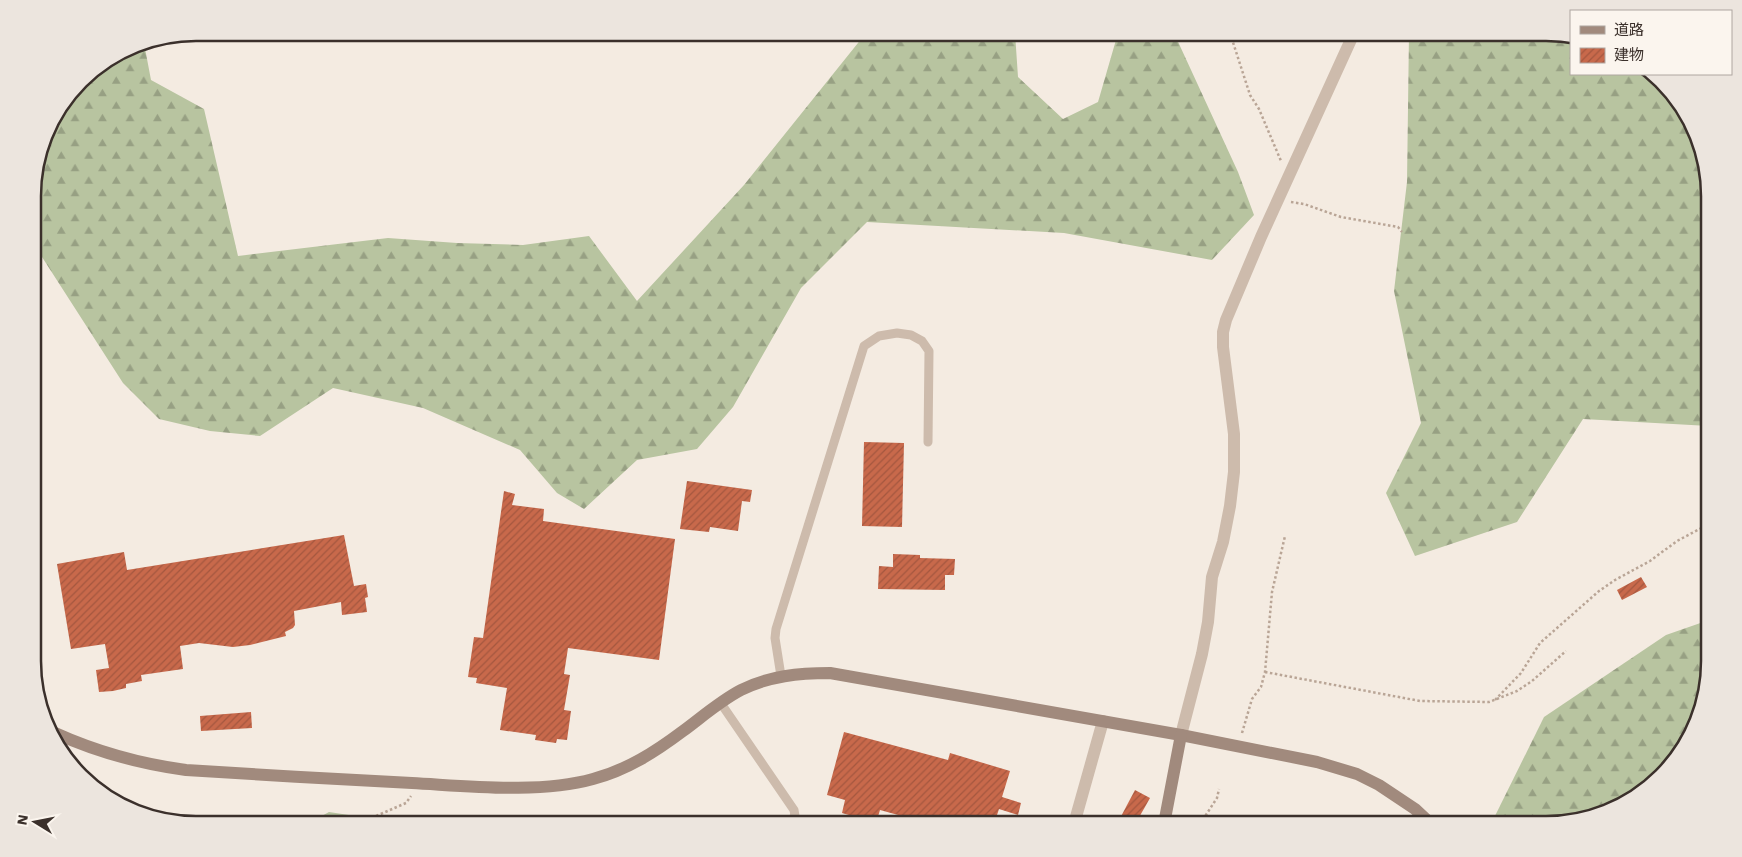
<svg xmlns="http://www.w3.org/2000/svg" width="1742" height="857" font-family="'Work Sans','Noto Sans JP',sans-serif">
<defs>
<pattern id="forest-firs" width="22" height="20" patternUnits="userSpaceOnUse" patternTransform="scale(1.25)"><rect width="22" height="20" fill="#b8c4a0"/><path d="M5 1l3.5 6h-7zM16 11l3.5 6h-7z" fill="#97a083"/></pattern>
<pattern id="building-hatch" width="6" height="6" patternUnits="userSpaceOnUse" patternTransform="scale(1.25)"><rect width="6" height="6" fill="#c8694b"/><path d="M-1 1l2-2M0 6l6-6M5 7l2-2" fill="none" stroke="#a4573f"/></pattern>
</defs>
<rect width="100%" height="100%" fill="#f4ebe1"/>
<g fill="url(#forest-firs)">
<path d="M 866,33 L 1015,33 L 1018,77 L 1063,119 L 1098,102 L 1118,33 L 1174,33 L 1238,172 L 1254,215 L 1212,260 L 1064,233 L 867,222 L 801,288 L 733,407 L 697,449 L 637,460 L 584,509 L 557,493 L 520,450 L 423,408 L 333,388 L 260,436 L 210,431 L 159,419 L 123,383 L 33,243 L 33,185 L 49,124 L 88,73 L 134,45 L 144,43 L 151,80 L 204,109 L 238,256 L 388,238 L 457,243 L 523,245 L 589,236 L 637,301 L 744,185 Z"/>
<path d="M 1409,33 L 1546,33 L 1571,38 L 1571,74 L 1648,74 L 1676,97 L 1708,175 L 1709,426 L 1583,419 L 1517,522 L 1415,556 L 1386,493 L 1421,423 L 1394,291 L 1407,182 Z"/>
<path d="M 1709,620 L 1709,661 L 1693,733 L 1637,797 L 1556,824 L 1491,824 L 1544,717 L 1666,635 Z"/>
<path d="M 329,812 L 408,824 L 307,824 Z"/>
</g>
<g fill="url(#building-hatch)">
<path d="M 864,442 L 904,443 L 902,527 L 862,526 Z"/>
<path d="M 687,481 L 752,490 L 750,502 L 742,501 L 738,531 L 710,527 L 709,532 L 680,529 Z"/>
<path d="M 504,491 L 515,494 L 512,505 L 544,509 L 543,521 L 675,539 L 659,660 L 568,648 L 564,674 L 570,675 L 564,710 L 571,711 L 567,740 L 557,739 L 556,743 L 535,740 L 536,735 L 500,730 L 507,688 L 476,683 L 477,678 L 468,677 L 474,637 L 483,638 Z"/>
<path d="M 344,535 L 354,586 L 366,584 L 368,597 L 365,598 L 367,612 L 342,615 L 341,602 L 294,611 L 295,625 L 293,628 L 285,632 L 286,636 L 250,645 L 233,647 L 199,643 L 180,646 L 183,669 L 141,675 L 142,681 L 126,684 L 126,688 L 113,691 L 99,692 L 96,670 L 109,668 L 105,644 L 71,649 L 57,564 L 124,552 L 127,570 Z"/>
<path d="M 893,554 L 920,555 L 920,558 L 955,559 L 954,575 L 945,575 L 945,590 L 878,589 L 879,566 L 893,567 Z"/>
<path d="M 1641,577 L 1647,587 L 1622,600 L 1617,590 Z"/>
<path d="M 251,712 L 252,728 L 201,731 L 200,716 Z"/>
<path d="M 844,732 L 948,760 L 950,753 L 1010,771 L 1002,797 L 1021,803 L 1018,815 L 999,809 L 994,824 L 908,824 L 909,818 L 880,810 L 876,823 L 842,813 L 845,800 L 827,795 Z"/>
<path d="M 1135,790 L 1150,798 L 1137,821 L 1135,824 L 1117,824 Z"/>
</g>
<g fill="none" stroke-linecap="round" stroke-linejoin="round">
<g stroke="#b9a596" stroke-width="2.5" stroke-dasharray="2.5 2.5" stroke-linecap="butt">
<path d="M 1230,33 L 1250,95 L 1259,109 L 1281,161"/>
<path d="M 1291,202 L 1304,204 L 1341,217 L 1398,227 L 1402,232"/>
<path d="M 1265,672 L 1420,701 L 1489,702 L 1517,691 L 1532,681 L 1566,651"/>
<path d="M 1495,700 L 1521,673 L 1540,643 L 1599,591 L 1615,580 L 1650,561 L 1677,541 L 1709,524"/>
<path d="M 1242,733 L 1252,699 L 1261,687 L 1265,672 L 1272,592 L 1285,536"/>
<path d="M 364,824 L 367,820 L 406,803 L 411,796"/>
<path d="M 1200,824 L 1217,798 L 1219,789"/>
</g>
<g stroke="#cdbbac" stroke-width="9">
<path d="M 33,321 L 36,325"/>
<path d="M 781,676 L 775,638 L 776,629 L 864,346 L 879,336 L 897,333 L 911,335 L 922,341 L 929,351 L 928,442"/>
<path d="M 720,702 L 794,810 L 795,816 L 787,824"/>
</g>
<g stroke="#cdbbac" stroke-width="12">
<path d="M 1181,735 L 1202,654 L 1208,622 L 1212,577 L 1223,542 L 1230,506 L 1234,472 L 1234,434 L 1223,347 L 1223,332 L 1226,320 L 1261,237 L 1354,33"/>
<path d="M 1074,824 L 1103,721"/>
</g>
<g stroke="#a18a7d" stroke-width="12">
<path d="M 55,733 C 97,752 141,764 186,770 C 261,775 337,779 412,783 C 468,786 540,794 593,779 C 627,770 655,752 683,731 C 702,717 720,701 741,690 C 769,676 799,673 830,673 L 1181,735 L 1317,762 L 1357,774 L 1379,785 L 1415,809 L 1431,824"/>
<path d="M 1164,824 L 1181,735"/>
</g>
</g>
<path d="M0 0H1742V857H0ZM196 41H1546A155 155 0 0 1 1701 196V661A155 155 0 0 1 1546 816H196A155 155 0 0 1 41 661V196A155 155 0 0 1 196 41Z" fill="#ece5de" fill-rule="evenodd"/>
<path fill="none" stroke="#3b302b" stroke-width="2.5" d="M196 41H1546A155 155 0 0 1 1701 196V661A155 155 0 0 1 1546 816H196A155 155 0 0 1 41 661V196A155 155 0 0 1 196 41Z"/>
<rect x="1570" y="10" width="162" height="65" fill="#fbf5ee" stroke="#aea6a0"/>
<rect x="1580" y="26" width="25" height="8" fill="#a18a7d" stroke="#aea6a0"/>
<text x="1614" y="35" font-size="15" fill="#3b302b">道路</text>
<rect x="1580" y="48" width="25" height="15" fill="url(#building-hatch)" stroke="#aea6a0"/>
<text x="1614" y="60" font-size="15" fill="#3b302b">建物</text>
<g transform="translate(35 822) rotate(280)" stroke="#fbf5ee" stroke-width="4" paint-order="stroke">
<path d="M0-4L9 19L0 12L-9 19Z" fill="#3b302b"/>
<text y="-8" font-size="14" font-weight="bold" text-anchor="middle" fill="#3b302b">N</text>
</g>
</svg>
